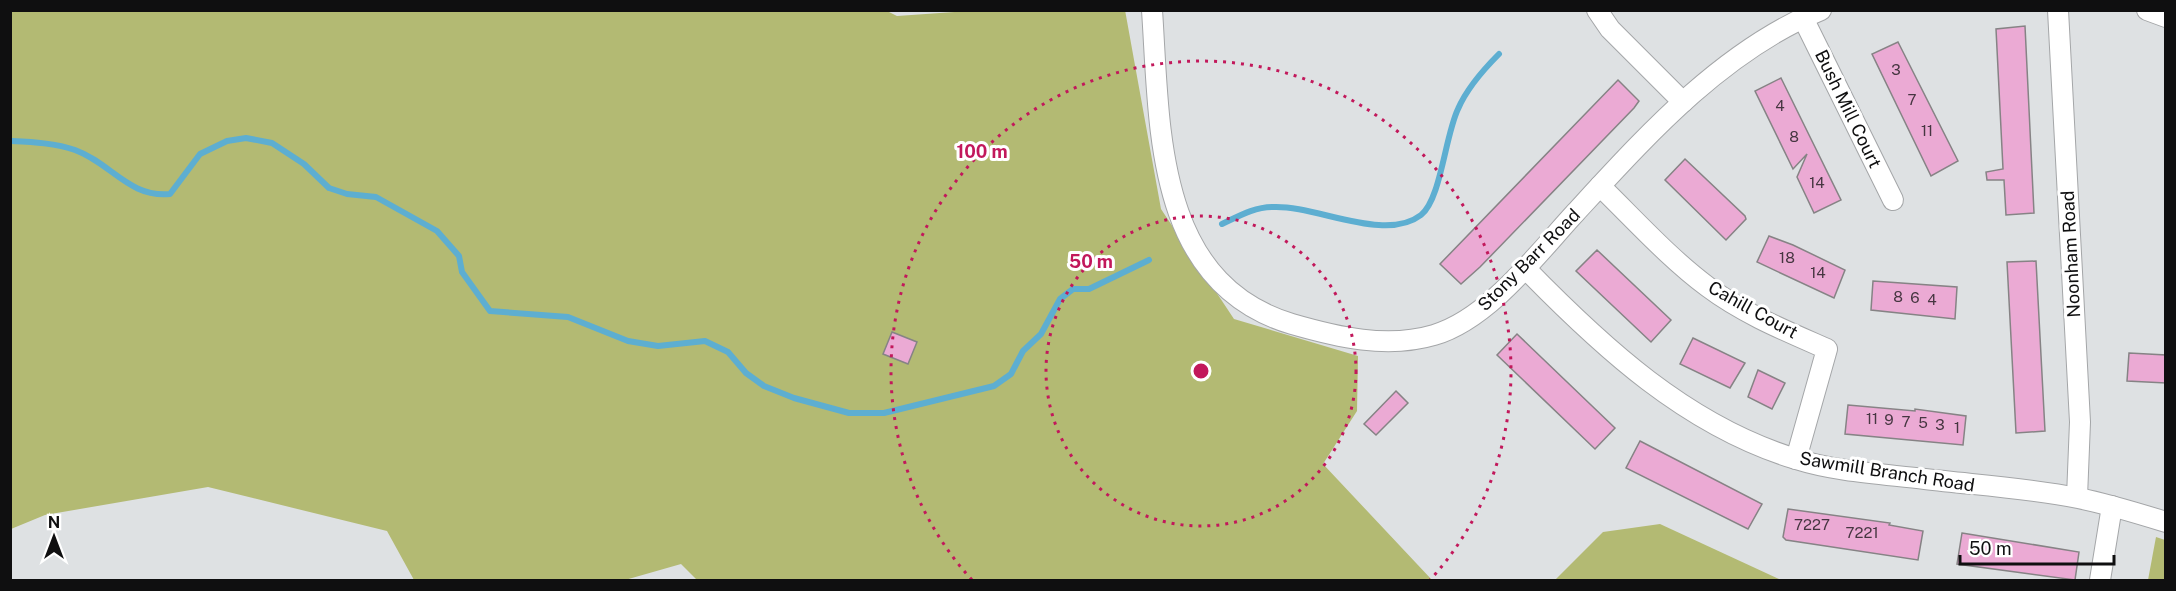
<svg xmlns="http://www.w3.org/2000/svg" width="2176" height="591" font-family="'Public Sans',sans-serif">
<rect width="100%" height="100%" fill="#dee1e3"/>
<g fill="#b3ba73">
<path d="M 885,10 L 897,16 L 983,10 L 1125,10 L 1161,209 L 1234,319 L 1358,356 L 1357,411 L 1323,464 L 1432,580 L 697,580 L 681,564 L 625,580 L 414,580 L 387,531 L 208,487 L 45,515 L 11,529 L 11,11 Z"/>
<path d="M 1660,524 L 1781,580 L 1555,580 L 1603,532 Z"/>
<path d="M 2156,537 L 2165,540 L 2165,580 L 2148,580 Z"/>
</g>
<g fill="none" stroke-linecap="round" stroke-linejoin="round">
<g stroke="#5daed1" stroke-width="6">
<path d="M 10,141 C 31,142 56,143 75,150 C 111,163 129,198 170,194 L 200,154 L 227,141 L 246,138 L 272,143 L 304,164 L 329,188 L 347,194 L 376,197 L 437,231 L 459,256 L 462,272 L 490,311 L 568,317 L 628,341 L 658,346 L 705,341 L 728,352 L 746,373 L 764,386 L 794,398 L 849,413 L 884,413 L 994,386 L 1011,374 L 1023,351 L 1041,334 L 1060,299 L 1073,289 L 1089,289 L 1149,260"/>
<path d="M 1222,224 C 1239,216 1254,207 1273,207 C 1316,205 1385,243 1421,215 C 1441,199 1445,136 1458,109 C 1467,88 1484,69 1499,54"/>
</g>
</g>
<g fill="#ebaad4" stroke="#868385" stroke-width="1.5">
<path d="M 2025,26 L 2034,213 L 2006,215 L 2004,180 L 1987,180 L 1986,172 L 2003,169 L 1996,29 Z"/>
<path d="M 1898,42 L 1958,161 L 1931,176 L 1872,54 Z"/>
<path d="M 1781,78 L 1841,200 L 1814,213 L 1797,177 L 1807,154 L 1793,169 L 1755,91 Z"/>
<path d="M 1618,80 L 1639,101 L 1634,108 L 1480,267 L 1461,284 L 1440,264 Z"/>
<path d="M 1685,159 L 1745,216 L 1746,219 L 1726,240 L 1665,180 Z"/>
<path d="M 1769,236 L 1793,245 L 1845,270 L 1834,298 L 1757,262 Z"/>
<path d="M 1597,250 L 1671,320 L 1651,342 L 1576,271 Z"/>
<path d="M 2036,261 L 2045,431 L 2016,433 L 2007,262 Z"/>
<path d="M 1873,281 L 1957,287 L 1955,319 L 1871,310 Z"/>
<path d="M 892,332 L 917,342 L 908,364 L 883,354 Z"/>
<path d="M 1517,334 L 1615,428 L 1595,449 L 1497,355 Z"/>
<path d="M 1693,338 L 1745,363 L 1730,388 L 1680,364 Z"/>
<path d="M 2129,353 L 2166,355 L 2166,383 L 2127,381 Z"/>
<path d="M 1758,370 L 1785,383 L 1772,409 L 1748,397 Z"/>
<path d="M 1396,391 L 1408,403 L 1376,435 L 1364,424 Z"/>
<path d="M 1848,405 L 1915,411 L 1915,409 L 1966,416 L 1963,445 L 1845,434 Z"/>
<path d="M 1640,441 L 1762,504 L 1748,529 L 1626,468 Z"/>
<path d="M 1788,509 L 1890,523 L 1889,525 L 1923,531 L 1918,560 L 1786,540 L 1783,537 Z"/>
<path d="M 1962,533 L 2079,552 L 2075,580 L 1957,564 Z"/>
</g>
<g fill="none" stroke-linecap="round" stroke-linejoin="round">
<g stroke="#a4a6a8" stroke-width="22">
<g id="minor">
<path d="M 1152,10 C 1160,127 1154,283 1292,324 C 1337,337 1387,349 1434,335 C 1489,319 1538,253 1576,212 C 1647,135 1722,51 1821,10"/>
<path d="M 1597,10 L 1610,29 L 1683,102"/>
<path d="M 2058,10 L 2080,422 L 2077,497"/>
<path d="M 2147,10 L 2166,17"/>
<path d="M 1803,18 L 1893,200"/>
<path d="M 1600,186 C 1635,220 1669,258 1708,287 C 1744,314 1786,331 1827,349 L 1796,459"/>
<path d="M 1525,268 C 1602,347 1687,426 1796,459 C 1837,472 1883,474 1925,479 C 1976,485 2028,488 2078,498 C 2108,504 2137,513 2166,522"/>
<path d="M 2100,580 L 2112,506"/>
</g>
</g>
<use href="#minor" stroke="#fff" stroke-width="20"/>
</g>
<g fill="none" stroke="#c2185b" stroke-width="3" stroke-dasharray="3 6">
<circle cx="1201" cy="371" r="155"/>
<path d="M972 580A310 310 0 1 1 1430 580"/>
</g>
<g text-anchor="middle" stroke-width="6" stroke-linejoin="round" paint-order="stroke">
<g font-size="15" fill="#463641">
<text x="1896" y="75">3</text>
<text x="1912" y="105">7</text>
<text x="1780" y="111">4</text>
<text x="1927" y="136">11</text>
<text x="1794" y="142">8</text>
<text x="1817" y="188">14</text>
<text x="1787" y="263">18</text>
<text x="1818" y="278">14</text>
<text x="1898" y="302">8</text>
<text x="1915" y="303">6</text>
<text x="1932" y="305">4</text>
<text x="1872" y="424">11</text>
<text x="1889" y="425">9</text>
<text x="1906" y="427">7</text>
<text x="1923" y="428">5</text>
<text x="1940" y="430">3</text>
<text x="1957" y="433">1</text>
<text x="1812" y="530">7227</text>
<text x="1862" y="538">7221</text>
</g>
<g font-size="18" fill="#0f0f10" stroke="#fff">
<text transform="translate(1848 109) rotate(64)" y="6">Bush Mill Court</text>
<text transform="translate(2071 254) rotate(-93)" y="6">Noonham Road</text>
<text transform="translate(1529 260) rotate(-45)" y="6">Stony Barr Road</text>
<text transform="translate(1753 310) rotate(29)" y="6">Cahill Court</text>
<text transform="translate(1887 472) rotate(9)" y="6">Sawmill Branch Road</text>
</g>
</g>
<circle cx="1201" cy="371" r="9" fill="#c2185b" stroke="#fff" stroke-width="3"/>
<g font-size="18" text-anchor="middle" font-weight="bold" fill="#c2185b" stroke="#fff" stroke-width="6" stroke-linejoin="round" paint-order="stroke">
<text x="982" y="158">100 m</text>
<text x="1091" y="268">50 m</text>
</g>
<rect width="2176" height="591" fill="none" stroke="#0f0f10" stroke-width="24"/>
<g transform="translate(54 537)" stroke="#ffffff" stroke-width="4.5" paint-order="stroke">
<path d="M0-4.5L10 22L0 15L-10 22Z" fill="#0f0f10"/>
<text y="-9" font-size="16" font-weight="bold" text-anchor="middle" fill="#0f0f10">N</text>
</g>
<path d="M1960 555v9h154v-9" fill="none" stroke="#0f0f10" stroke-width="3"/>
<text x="1969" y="555" font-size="18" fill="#0f0f10" stroke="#ffffff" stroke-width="4.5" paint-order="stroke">50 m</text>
</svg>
